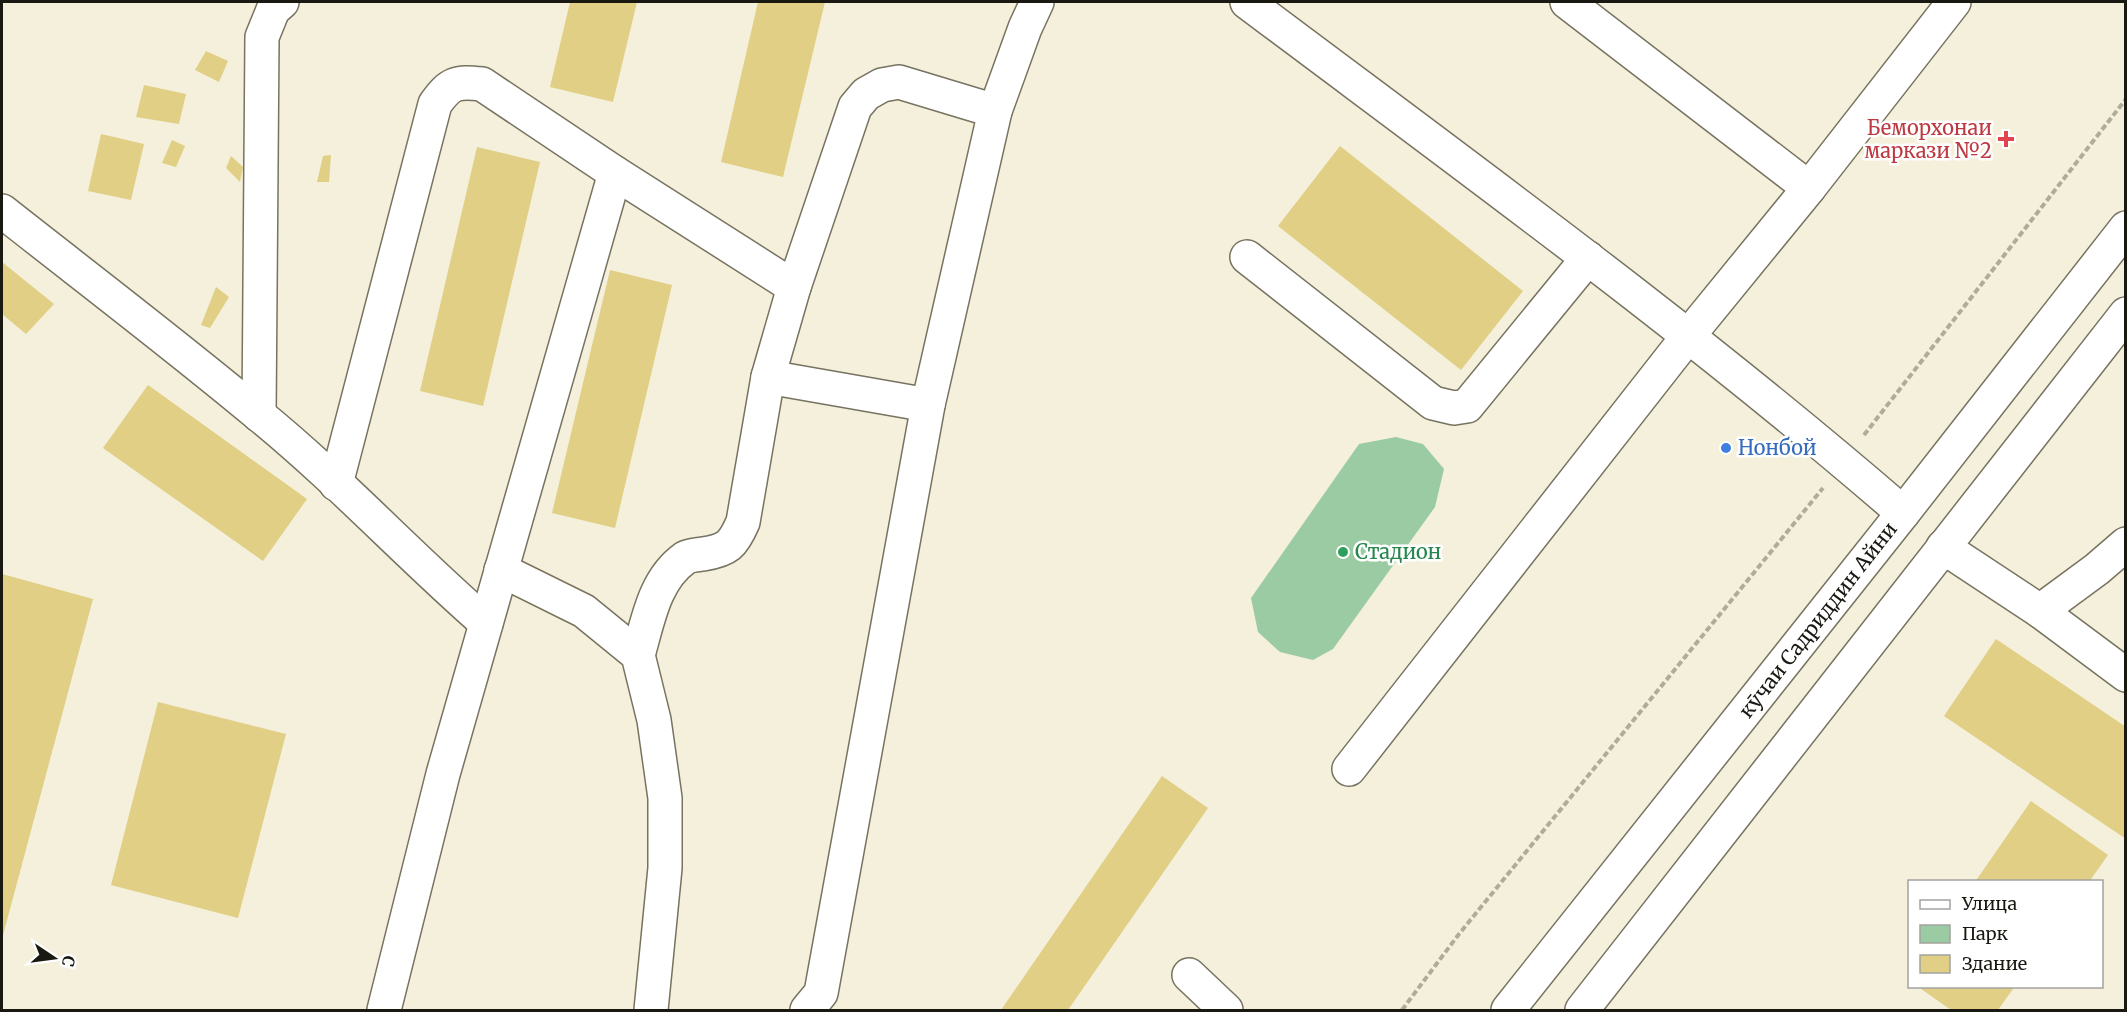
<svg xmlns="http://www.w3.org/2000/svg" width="2127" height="1012" font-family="Merriweather,serif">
<rect width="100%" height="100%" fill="#f4f0db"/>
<path fill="#9bcba3" d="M 1396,437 L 1423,444 L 1444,469 L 1435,507 L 1333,649 L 1313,660 L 1280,652 L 1258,632 L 1251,598 L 1359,444 Z"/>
<g fill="#e0cf84">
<path d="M 570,2 L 637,2 L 613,102 L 550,87 Z"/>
<path d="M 758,2 L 825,2 L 783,177 L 721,162 Z"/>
<path d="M 206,51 L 228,61 L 219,82 L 195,70 Z"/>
<path d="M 144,85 L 186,94 L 179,124 L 136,117 Z"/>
<path d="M 101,134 L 144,144 L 131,200 L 88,191 Z"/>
<path d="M 172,140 L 185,146 L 176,167 L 162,163 Z"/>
<path d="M 1340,146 L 1523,291 L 1461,370 L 1278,226 Z"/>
<path d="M 477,147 L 540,162 L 483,406 L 420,391 Z"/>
<path d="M 331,155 L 329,182 L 317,182 L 323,156 Z"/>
<path d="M 231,156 L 243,167 L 240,182 L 226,168 Z"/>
<path d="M 2,262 L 54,304 L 26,334 L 2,314 Z"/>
<path d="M 610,270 L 672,285 L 615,528 L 552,513 Z"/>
<path d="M 216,287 L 229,297 L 210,328 L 201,325 Z"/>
<path d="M 148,385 L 307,499 L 263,561 L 103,448 Z"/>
<path d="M 2,574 L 93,599 L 2,939 Z"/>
<path d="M 1996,639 L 2126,727 L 2126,839 L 1944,716 Z"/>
<path d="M 158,702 L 286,734 L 238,918 L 111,885 Z"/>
<path d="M 1162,776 L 1208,808 L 1068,1010 L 1001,1010 Z"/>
<path d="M 2031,801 L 2108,855 L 2089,882 L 1975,882 Z"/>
<path d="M 1917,986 L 2015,986 L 1998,1010 L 1951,1010 Z"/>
</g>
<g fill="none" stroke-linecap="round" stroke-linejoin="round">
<g stroke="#777360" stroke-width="36">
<g id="minor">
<path d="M 1247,2 C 1468,168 1693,331 1903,513"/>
<path d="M 1567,2 L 1809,188"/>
<path d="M 615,173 L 794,287"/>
<path d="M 2,211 C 87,278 174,344 258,414 C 338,479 408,555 486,623"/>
<path d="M 1247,257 L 1433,403 L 1454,408 L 1467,406 L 1588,258"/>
<path d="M 768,377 L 928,405"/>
<path d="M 259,415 L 262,37 L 273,10 L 282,2"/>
<path d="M 336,484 L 435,104 C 450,83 456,81 482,84 L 615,173 L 443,774 L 384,1010"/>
<path d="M 1943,547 L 2040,611 L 2097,569 L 2126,544"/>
<path d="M 501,570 L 584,611 L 638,655 L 654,720 L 665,798 L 665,868 L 651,1010"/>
<path d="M 2040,611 L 2126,675"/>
<path d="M 638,655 C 648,621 654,580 685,558 C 690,555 697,555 703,554 C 728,550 733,545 743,522 L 768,377 L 794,287 L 855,107 L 866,94 L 882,85 L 899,82 L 995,111 L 1025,28 L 1037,2"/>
<path d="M 1349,769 L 1689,335 L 1809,188 L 1954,2"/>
<path d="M 1189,975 L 1226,1010"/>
<path d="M 807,1010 L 821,993 L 928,405 L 995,111"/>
</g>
</g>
<g stroke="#777360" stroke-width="36">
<g id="highway">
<path d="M 1508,1010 L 1903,513 L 2126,228"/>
<path d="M 1582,1010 L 2126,314"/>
</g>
</g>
<g stroke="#afac9b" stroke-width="4" stroke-dasharray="6 3" stroke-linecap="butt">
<path d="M 1864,435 L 2126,99"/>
<path d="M 1402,1010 L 1459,934 L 1823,488"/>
</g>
<use href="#minor" stroke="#fff" stroke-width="33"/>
<use href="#highway" stroke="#fff" stroke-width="33"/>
</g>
<path fill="#e0444e" stroke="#fff" stroke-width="2" d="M2003 130h6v6h6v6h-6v6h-6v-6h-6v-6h6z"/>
<circle fill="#3f7fe0" stroke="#fff" stroke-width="2" cx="1726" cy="448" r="6"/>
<circle fill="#2e9e5b" stroke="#fff" stroke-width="2" cx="1343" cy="552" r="6"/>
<g text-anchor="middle" stroke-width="5" stroke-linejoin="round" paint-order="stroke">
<g font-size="20" fill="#be3a42" stroke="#fff" text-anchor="end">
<text x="1992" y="135">Беморхонаи<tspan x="1992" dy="23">маркази №2</tspan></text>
</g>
<g font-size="20" fill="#366cbe" stroke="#fff" text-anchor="start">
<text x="1738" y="455">Нонбой</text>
</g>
<g font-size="20" fill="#27864d" stroke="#fff" text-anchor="start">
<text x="1355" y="559">Стадион</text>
</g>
<g font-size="20" fill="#191811" stroke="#fff">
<text transform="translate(1818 620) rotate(-52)" y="7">кӯчаи Садриддин Айни</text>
</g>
</g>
<rect width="2127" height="1012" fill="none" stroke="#191811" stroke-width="6"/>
<rect x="1908" y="880" width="195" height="108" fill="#ffffff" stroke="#a3a3a0" stroke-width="1.5"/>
<rect x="1920" y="900" width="30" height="9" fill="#ffffff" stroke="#a3a3a0" stroke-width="1.5"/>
<text x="1962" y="910" font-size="18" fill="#191811">Улица</text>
<rect x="1920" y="925" width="30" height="18" fill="#9bcba3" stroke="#a3a3a0" stroke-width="1.5"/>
<text x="1962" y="940" font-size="18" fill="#191811">Парк</text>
<rect x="1920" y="955" width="30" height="18" fill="#e0cf84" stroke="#a3a3a0" stroke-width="1.5"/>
<text x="1962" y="970" font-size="18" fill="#191811">Здание</text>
<g transform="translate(54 958) rotate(103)" stroke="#ffffff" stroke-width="4.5" paint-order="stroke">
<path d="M0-4.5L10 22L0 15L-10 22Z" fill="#191811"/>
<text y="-9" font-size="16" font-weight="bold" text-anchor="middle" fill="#191811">С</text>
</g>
</svg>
